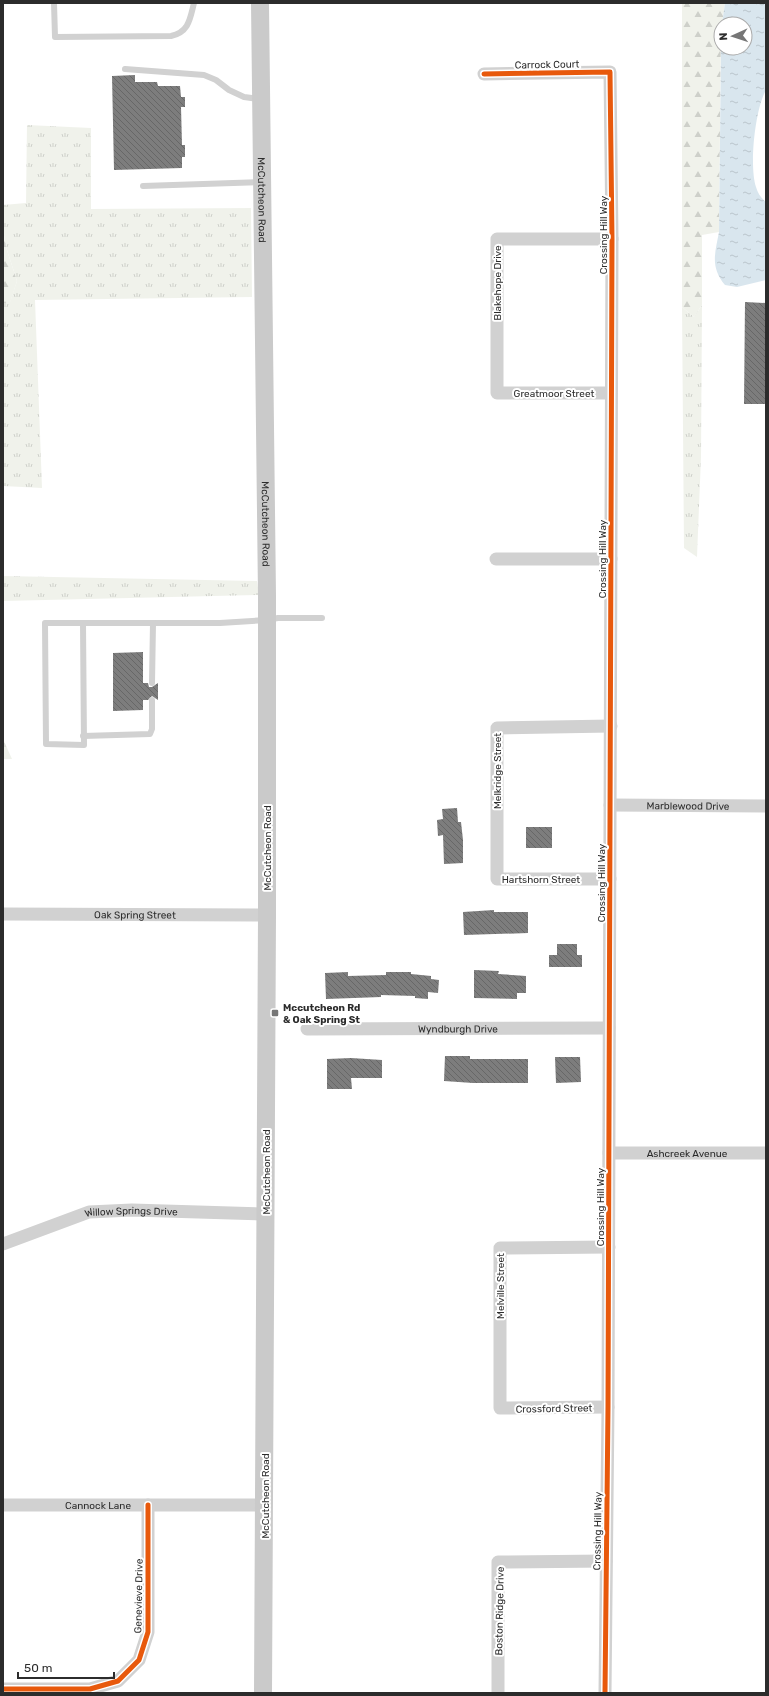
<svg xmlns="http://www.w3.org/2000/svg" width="769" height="1696" font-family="Rubik,sans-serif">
<defs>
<pattern id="grass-tufts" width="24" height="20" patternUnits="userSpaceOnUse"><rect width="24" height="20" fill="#f0f2eb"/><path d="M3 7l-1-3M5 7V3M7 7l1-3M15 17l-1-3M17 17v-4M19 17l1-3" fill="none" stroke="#ced0ca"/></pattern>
<pattern id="forest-firs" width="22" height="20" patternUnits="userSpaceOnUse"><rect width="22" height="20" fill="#f0f2eb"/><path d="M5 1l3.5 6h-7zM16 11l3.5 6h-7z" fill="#ced0ca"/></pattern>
<pattern id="water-ripples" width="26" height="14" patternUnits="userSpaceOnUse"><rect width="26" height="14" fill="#d9e6ee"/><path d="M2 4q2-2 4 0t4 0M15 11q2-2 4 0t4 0" fill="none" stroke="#bac5cc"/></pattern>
<pattern id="building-back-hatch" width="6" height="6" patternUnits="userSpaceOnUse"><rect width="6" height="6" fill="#7d7d7d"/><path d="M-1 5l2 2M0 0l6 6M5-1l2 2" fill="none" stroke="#676767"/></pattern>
</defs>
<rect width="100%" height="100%" fill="#fff"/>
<g fill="url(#grass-tufts)">
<path d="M 27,125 L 91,128 L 91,209 L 251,208 L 252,297 L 35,300 L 42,488 L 3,486 L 3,303 L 10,302 L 17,281 L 6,247 L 3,230 L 3,205 L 26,203 Z"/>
<path d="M 702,305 L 701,457 L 697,557 L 684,548 L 682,307 L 694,317 Z"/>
<path d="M 3,576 L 257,581 L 259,595 L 3,601 Z"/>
<path d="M 3,739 L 12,759 L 3,759 Z"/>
</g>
<g fill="url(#forest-firs)">
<path d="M 682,3 L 725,3 L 722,24 L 721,24 L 719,232 L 702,235 L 702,305 L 694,317 L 682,307 Z"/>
<path d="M 3,230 L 6,247 L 17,281 L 10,303 L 3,303 Z"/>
</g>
<path fill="url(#water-ripples)" d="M 725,3 L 766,3 L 766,90 C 755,109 749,166 756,187 C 758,194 761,198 766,202 L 766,280 L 737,287 L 725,285 C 710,267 715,253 719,232 L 721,48 L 745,48 L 745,24 L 722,24 Z"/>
<g fill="url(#building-back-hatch)">
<path d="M 135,75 L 135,82 L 157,82 L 158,86 L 180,86 L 181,97 L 185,97 L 185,107 L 181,107 L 182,145 L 185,145 L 185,157 L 182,157 L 182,168 L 114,170 L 112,76 Z"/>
<path d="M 745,302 L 766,303 L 766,404 L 744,404 Z"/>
<path d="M 143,652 L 143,683 L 148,683 L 149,687 L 152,687 L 158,683 L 158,700 L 152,696 L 148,700 L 143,700 L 143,710 L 113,711 L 113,653 Z"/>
<path d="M 457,808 L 458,822 L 461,822 L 463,840 L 463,863 L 444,864 L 443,835 L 438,836 L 437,820 L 443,819 L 442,809 Z"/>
<rect x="526" y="827" width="26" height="21"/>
<path d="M 494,910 L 494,912 L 528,912 L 528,933 L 464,935 L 463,912 Z"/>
<path d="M 557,944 L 577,944 L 577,955 L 582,955 L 582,967 L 549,967 L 549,955 L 557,955 Z"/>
<path d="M 474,970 L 499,971 L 498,974 L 526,976 L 526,993 L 517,993 L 517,999 L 474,998 Z"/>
<path d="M 348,972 L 348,976 L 386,975 L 386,972 L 411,972 L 411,974 L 431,976 L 431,979 L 439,980 L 438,993 L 428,992 L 428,999 L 415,998 L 415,996 L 381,995 L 381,997 L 326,999 L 325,973 Z"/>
<path d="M 445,1056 L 470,1056 L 470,1059 L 528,1059 L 528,1083 L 473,1083 L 444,1081 Z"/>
<path d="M 555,1057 L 580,1057 L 581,1082 L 556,1083 Z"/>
<path d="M 351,1058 L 382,1060 L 382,1078 L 351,1078 L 352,1089 L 327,1089 L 327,1059 Z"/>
</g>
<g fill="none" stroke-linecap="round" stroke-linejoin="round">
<g stroke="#d1d1d1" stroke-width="6">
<path d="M 54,3 L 55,37 L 171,36 C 189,32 190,19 194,3"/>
<path d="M 125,69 L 204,75 L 216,80 L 229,90 L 244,97 L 259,99"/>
<path d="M 143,186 L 261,182"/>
<path d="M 83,623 L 84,745 L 46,744 L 45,623 L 220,623 L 266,620 L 278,618 L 322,618"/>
<path d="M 152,683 L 153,623"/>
<path d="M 83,736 L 150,734 L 152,729 L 152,700"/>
</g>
<g stroke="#d1d1d1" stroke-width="13">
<path d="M 484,74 L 610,72 L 612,239 L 608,1407 L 605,1693"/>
<path d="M 611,393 L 497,393 L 497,239 L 612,239"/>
<path d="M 496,559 L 611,559"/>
<path id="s1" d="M 610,805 L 766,806"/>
<path d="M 610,879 L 497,879 L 497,728 L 611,726"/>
<path id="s2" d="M 3,914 L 267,915"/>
<path id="s3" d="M 307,1029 L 609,1028"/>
<path id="s4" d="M 609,1153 L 766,1153"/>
<path id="s5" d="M 3,1244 L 89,1212 L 132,1210 L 266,1214"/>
<path d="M 608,1407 L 500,1408 L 500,1248 L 609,1247"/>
<path id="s6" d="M 3,1505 L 265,1505"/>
<path d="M 3,1689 L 90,1689 L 118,1681 L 139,1660 L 148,1632 L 148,1505"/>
<path d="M 498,1693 L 498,1562 L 606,1561"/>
</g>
<path stroke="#cacaca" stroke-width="18" id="s7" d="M 260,3 L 267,596 L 267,915 L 263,1693"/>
<g stroke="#fff" stroke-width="8">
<g id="cycleway">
<path d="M 484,74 L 610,72 L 612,239 L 608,1407 L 605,1693"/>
<path d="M 3,1689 L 90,1689 L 118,1681 L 139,1660 L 148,1632 L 148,1505"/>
</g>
</g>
<use href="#cycleway" stroke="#e8590c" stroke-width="5"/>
</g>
<rect fill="#767676" stroke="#fff" stroke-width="1.5" x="271" y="1009" width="8" height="8" rx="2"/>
<g text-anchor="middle" stroke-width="4" stroke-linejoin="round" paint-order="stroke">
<g font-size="10" fill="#2c2c2c" stroke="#fff">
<text transform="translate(547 64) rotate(-1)" y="4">Carrock Court</text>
<text dy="4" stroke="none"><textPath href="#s7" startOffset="197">McCutcheon Road</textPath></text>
<text transform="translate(603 235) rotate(-90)" y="4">Crossing Hill Way</text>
<text transform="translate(497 283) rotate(-90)" y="4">Blakehope Drive</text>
<text x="554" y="397">Greatmoor Street</text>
<text dy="4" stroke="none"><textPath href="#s7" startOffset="521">McCutcheon Road</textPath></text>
<text transform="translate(602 559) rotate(-90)" y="4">Crossing Hill Way</text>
<text transform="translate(497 771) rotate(-90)" y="4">Melkridge Street</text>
<text dy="4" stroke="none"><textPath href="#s1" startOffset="78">Marblewood Drive</textPath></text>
<text transform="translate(267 848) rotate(-90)" y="4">McCutcheon Road</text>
<text x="541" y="883">Hartshorn Street</text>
<text transform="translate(601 883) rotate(-90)" y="4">Crossing Hill Way</text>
<text dy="4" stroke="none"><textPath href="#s2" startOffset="132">Oak Spring Street</textPath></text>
<text dy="4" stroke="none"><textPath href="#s3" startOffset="151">Wyndburgh Drive</textPath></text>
<text dy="4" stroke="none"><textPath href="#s4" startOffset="78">Ashcreek Avenue</textPath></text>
<text transform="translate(266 1172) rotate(-90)" y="4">McCutcheon Road</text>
<text transform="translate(600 1207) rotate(-90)" y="4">Crossing Hill Way</text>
<text dy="4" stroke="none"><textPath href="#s5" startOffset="134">Willow Springs Drive</textPath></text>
<text transform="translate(500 1286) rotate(-90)" y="4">Melville Street</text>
<text transform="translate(554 1408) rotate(-1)" y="4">Crossford Street</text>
<text transform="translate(265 1496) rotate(-90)" y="4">McCutcheon Road</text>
<text dy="4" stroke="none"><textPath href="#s6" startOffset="95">Cannock Lane</textPath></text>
<text transform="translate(597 1531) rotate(-89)" y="4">Crossing Hill Way</text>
<text transform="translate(138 1596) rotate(-89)" y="4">Genevieve Drive</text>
<text transform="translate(499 1611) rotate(-89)" y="4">Boston Ridge Drive</text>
</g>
<g font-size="10" font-weight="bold" fill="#2c2c2c" stroke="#fff" text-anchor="start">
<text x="283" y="1011">Mccutcheon Rd<tspan x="283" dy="12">&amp; Oak Spring St</tspan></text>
</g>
</g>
<rect width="769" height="1696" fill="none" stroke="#2c2c2c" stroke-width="8"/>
<g transform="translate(733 36) rotate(267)"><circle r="19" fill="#ffffff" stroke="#ababab"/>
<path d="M0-3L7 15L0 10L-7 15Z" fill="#767676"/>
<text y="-6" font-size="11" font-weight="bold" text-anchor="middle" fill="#2c2c2c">N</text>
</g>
<path d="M18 1672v6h96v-6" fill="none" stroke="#2c2c2c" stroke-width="2"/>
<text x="24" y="1672" font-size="12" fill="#2c2c2c" stroke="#ffffff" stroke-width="3" paint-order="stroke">50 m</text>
</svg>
